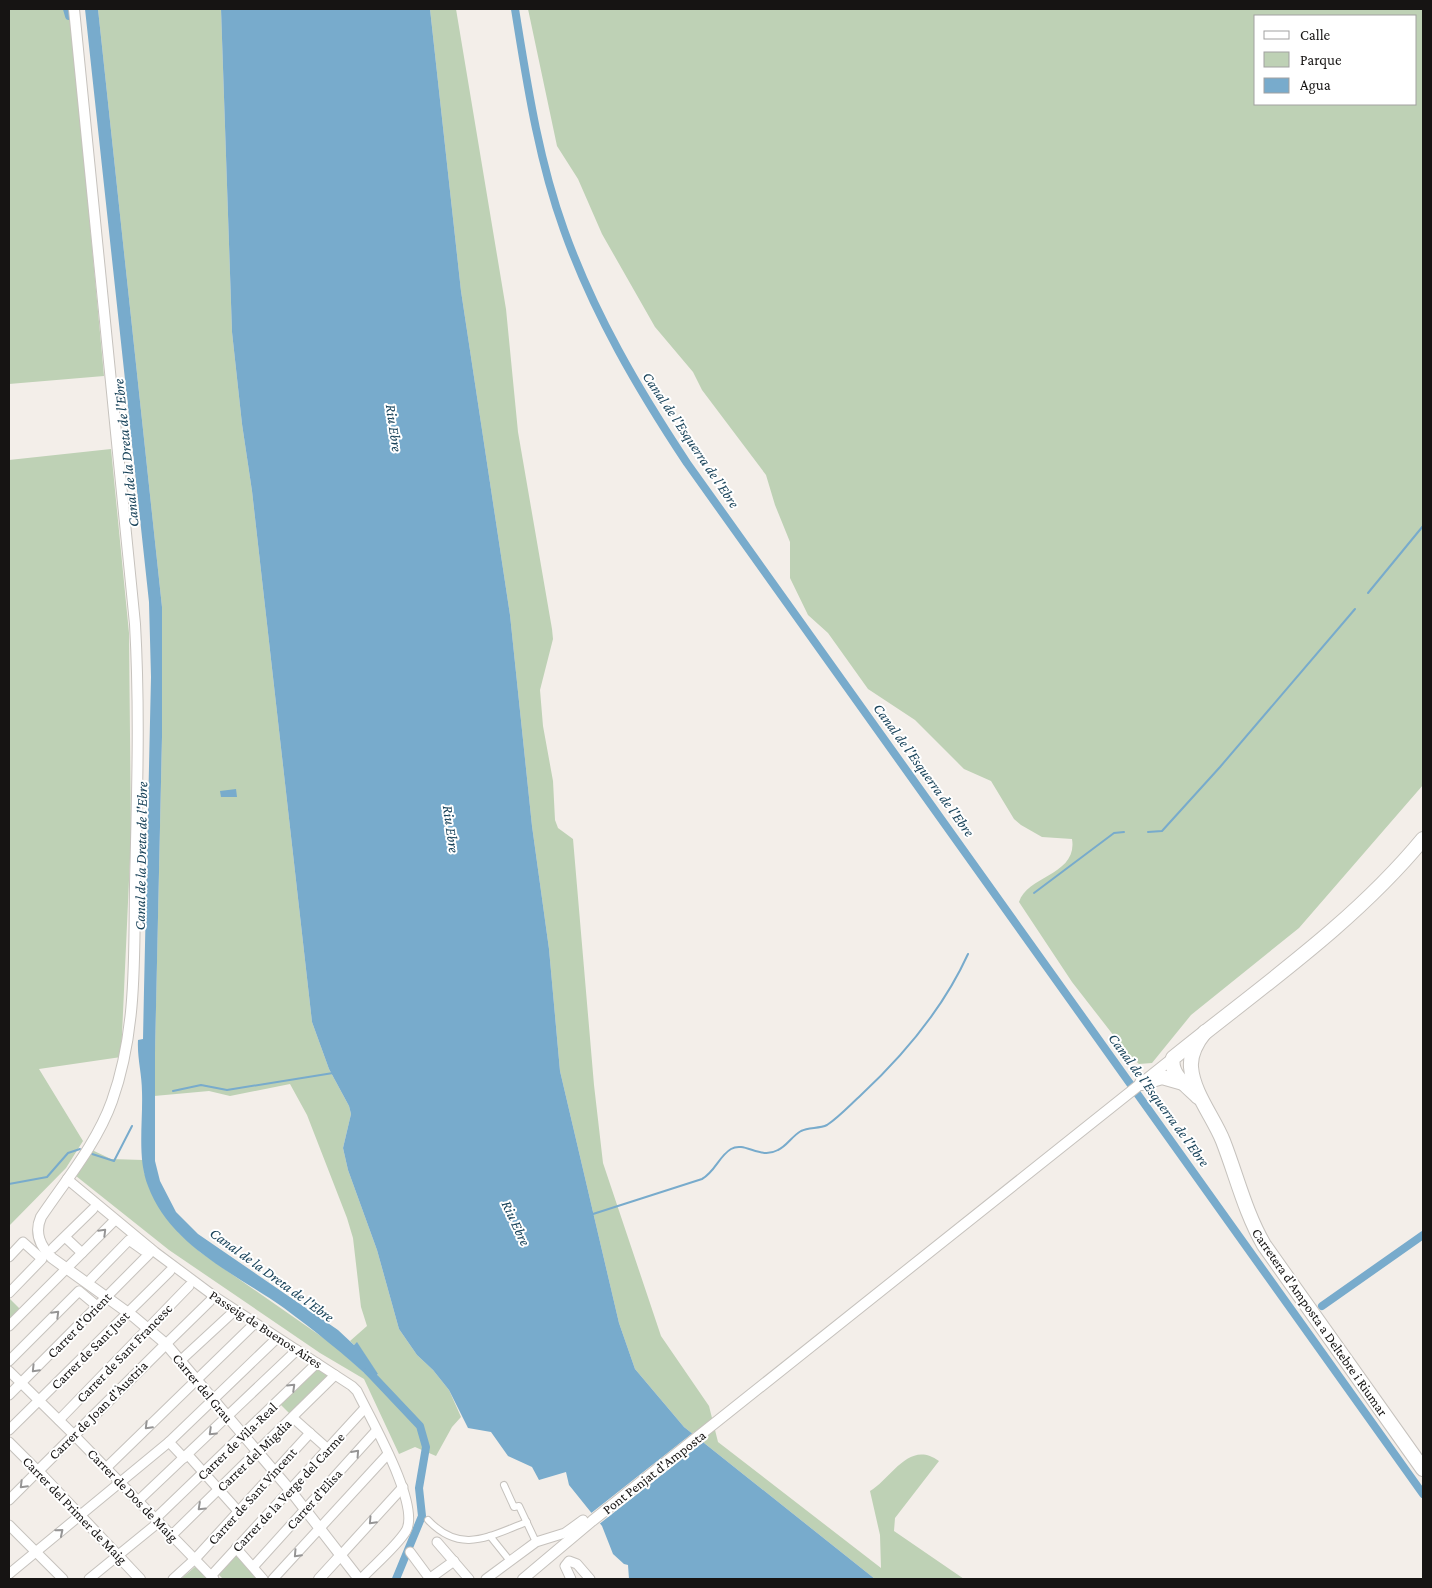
<svg xmlns="http://www.w3.org/2000/svg" width="1432" height="1588" font-family="'Crimson Pro',serif">
<rect width="100%" height="100%" fill="#f3eee9"/>
<g fill="#bed1b5" fill-rule="evenodd">
<path d="M 9,9 L 70,9 L 104,376 L 9,384 Z"/>
<path d="M 98,9 L 221,9 L 232,332 L 242,424 L 252,491 L 312,1022 L 329,1069 L 349,1106 L 351,1114 L 343,1148 L 348,1170 L 377,1250 L 399,1329 L 417,1355 L 433,1370 L 449,1390 L 461,1417 L 452,1427 L 436,1456 L 415,1447 L 399,1454 L 364,1379 L 320,1353 L 169,1250 L 76,1176 L 92,1150 L 111,1159 L 143,1160 L 144,1173 L 179,1233 L 200,1252 L 335,1346 L 372,1380 L 378,1375 L 357,1343 L 354,1345 L 350,1341 L 367,1326 L 361,1307 L 353,1238 L 347,1218 L 307,1115 L 290,1084 L 230,1096 L 209,1091 L 154,1096 L 162,737 L 162,607 Z"/>
<path d="M 430,9 L 456,9 L 506,309 L 518,432 L 552,629 L 553,639 L 540,690 L 543,726 L 553,781 L 555,820 L 558,828 L 573,839 L 594,1085 L 603,1163 L 661,1336 L 709,1406 L 718,1442 L 881,1568 L 880,1535 L 870,1491 C 892,1478 909,1439 939,1461 L 895,1518 L 894,1531 L 964,1579 L 875,1579 L 684,1427 L 635,1369 L 619,1323 L 560,1071 L 549,949 L 532,826 L 510,615 L 461,291 Z"/>
<path d="M 528,9 L 1423,9 L 1423,785 L 1299,928 L 1191,1015 L 1152,1063 L 1139,1064 L 1128,1054 L 1072,982 L 1019,902 C 1028,875 1078,875 1072,839 L 1042,837 L 1021,825 L 1014,819 L 991,781 L 964,769 L 915,720 L 868,689 L 828,633 L 808,615 L 790,578 L 790,542 L 775,505 L 766,475 L 702,390 L 693,372 L 655,327 L 602,234 L 578,179 L 557,146 ZM 1256,16 L 1416,16 L 1416,104 L 1256,104 Z"/>
<path d="M 111,449 L 129,633 L 131,836 L 121,1057 L 39,1069 L 83,1141 L 66,1168 L 9,1226 L 9,460 Z"/>
<path d="M 9,1298 L 21,1310 L 9,1323 Z"/>
<path d="M 317,1366 L 331,1376 L 291,1415 L 279,1403 Z"/>
<path d="M 236,1553 L 260,1579 L 223,1579 L 218,1574 Z"/>
<path d="M 196,1566 L 208,1579 L 181,1579 Z"/>
</g>
<g fill="#78abcc">
<path d="M 85,9 L 98,9 L 162,607 L 162,737 L 155,1053 L 155,1161 L 160,1181 L 176,1212 L 198,1234 L 338,1330 L 354,1345 L 357,1342 L 378,1374 L 372,1380 C 344,1354 315,1331 284,1308 C 236,1274 170,1246 148,1186 C 137,1158 143,1123 142,1092 C 142,1074 137,1058 138,1040 L 143,1039 L 144,990 L 151,677 L 149,602 Z"/>
<path d="M 221,9 L 430,9 L 461,291 L 510,615 L 532,826 L 549,949 L 560,1071 L 619,1323 L 635,1369 L 684,1427 L 875,1579 L 629,1579 L 628,1565 L 624,1564 L 613,1554 L 602,1526 L 569,1485 L 566,1472 L 539,1480 L 532,1467 L 508,1456 L 491,1432 L 468,1428 L 449,1390 L 433,1370 L 417,1355 L 399,1329 L 377,1250 L 348,1170 L 343,1148 L 351,1114 L 349,1106 L 329,1069 L 312,1022 L 252,491 L 242,424 L 232,332 Z"/>
<path d="M 236,789 L 237,797 L 221,797 L 220,791 Z"/>
</g>
<path fill="#f3eee9" d="M 694,1432 L 705,1441 L 598,1525 L 590,1514 Z"/>
<g fill="none" stroke-linecap="round" stroke-linejoin="round">
<g stroke="#78abcc" stroke-width="2">
<path d="M 1368,593 L 1423,526"/>
<path d="M 1148,832 L 1162,831 L 1220,767 L 1355,609"/>
<path d="M 1034,893 L 1114,833 L 1124,832"/>
<path d="M 173,1091 L 201,1085 L 227,1090 L 333,1073"/>
<path d="M 89,1153 L 114,1161 L 132,1126"/>
<path d="M 9,1184 L 47,1177 L 68,1153 L 80,1149"/>
<path d="M 593,1214 L 702,1179 C 715,1172 719,1156 731,1149 C 745,1141 760,1160 778,1150 C 787,1146 792,1136 801,1131 C 809,1127 819,1129 827,1125 C 839,1117 850,1105 861,1095 C 905,1054 943,1009 968,954"/>
</g>
<g stroke="#78abcc" stroke-width="8">
<path d="M 67,9 L 69,16"/>
<path d="M 515,9 C 527,83 538,158 564,230 C 594,314 638,389 687,463 L 1423,1494"/>
<path d="M 1322,1306 L 1423,1235"/>
<path d="M 368,1371 L 420,1426 L 426,1447 L 419,1488 L 422,1516 L 396,1579"/>
</g>
<g stroke="#c6c2bd" stroke-width="8">
<g id="pedestrian">
<path d="M 504,1485 L 514,1507 L 519,1506 L 536,1542"/>
<path d="M 428,1520 C 461,1555 489,1536 527,1522"/>
<path d="M 490,1536 L 510,1561"/>
</g>
</g>
<g stroke="#c6c2bd" stroke-width="11">
<g id="minor">
<path d="M 67,1179 L 155,1252 L 214,1296 L 352,1386 L 357,1391 C 370,1418 421,1505 406,1531 C 396,1547 374,1565 361,1579"/>
<path d="M 65,1237 L 82,1253"/>
<path d="M 53,1248 L 93,1209"/>
<path d="M 9,1257 L 23,1242 L 42,1259 L 9,1293"/>
<path d="M 91,1279 L 129,1240 L 143,1250 L 150,1248"/>
<path d="M 9,1326 L 115,1220"/>
<path d="M 166,1344 L 210,1301"/>
<path d="M 9,1361 L 79,1291 L 97,1306"/>
<path d="M 180,1361 L 231,1314"/>
<path d="M 9,1371 L 74,1435 L 214,1579"/>
<path d="M 9,1395 L 149,1254"/>
<path d="M 293,1418 L 328,1449"/>
<path d="M 59,1420 L 189,1286"/>
<path d="M 9,1430 L 170,1271"/>
<path d="M 9,1442 L 38,1471 L 9,1500"/>
<path d="M 169,1442 L 184,1458"/>
<path d="M 188,1455 L 238,1511"/>
<path d="M 106,1468 L 252,1326"/>
<path d="M 139,1500 L 297,1350"/>
<path d="M 156,1518 L 317,1363"/>
<path d="M 9,1525 L 63,1579"/>
<path d="M 172,1535 L 335,1375"/>
<path d="M 437,1542 L 469,1579"/>
<path d="M 236,1548 L 263,1579"/>
<path d="M 410,1552 L 430,1579"/>
<path d="M 341,1555 L 403,1487"/>
<path d="M 253,1567 L 376,1431"/>
<path d="M 9,1574 L 169,1442 L 274,1341"/>
<path d="M 211,1576 L 365,1408"/>
<path d="M 89,1579 L 159,1522"/>
<path d="M 173,1579 L 195,1559 L 310,1433"/>
<path d="M 273,1579 L 388,1454"/>
<path d="M 429,1579 L 454,1561"/>
<path d="M 486,1579 L 536,1542 L 565,1533 L 583,1520"/>
<path d="M 571,1579 L 565,1566 L 569,1561 L 577,1564 L 590,1579"/>
</g>
</g>
<g stroke="#c6c2bd" stroke-width="12">
<g id="tertiary">
<path d="M 74,9 L 135,624 C 140,711 137,798 135,885 C 134,957 137,1031 112,1101 C 97,1143 66,1180 41,1217 C 34,1233 40,1246 52,1258 L 134,1317 L 166,1344 L 290,1490 L 359,1579"/>
<path d="M 140,1579 L 38,1471 L 166,1344"/>
<path d="M 319,1579 L 341,1555"/>
<path d="M 523,1579 L 592,1521 L 1173,1058"/>
</g>
</g>
<g stroke="#c6c2bd" stroke-width="16">
<g id="primary">
<path d="M 1205,1032 C 1197,1042 1190,1053 1191,1067 C 1193,1093 1214,1118 1223,1141 C 1237,1177 1245,1212 1264,1245 L 1423,1469"/>
<path d="M 1142,1083 L 1162,1077 L 1183,1083"/>
<path d="M 1198,1097 C 1188,1087 1169,1074 1173,1058 C 1258,989 1353,924 1423,839"/>
</g>
</g>
<use href="#pedestrian" stroke="#fff" stroke-width="6"/>
<use href="#minor" stroke="#fff" stroke-width="9"/>
<use href="#tertiary" stroke="#fff" stroke-width="10"/>
<use href="#primary" stroke="#fff" stroke-width="14"/>
</g>
<defs><path id="oneway-chevron" d="M-2-3.5L2.5 0L-2 3.5" fill="none" stroke-width="1.6" stroke-linecap="round" stroke-linejoin="round" transform="scale(1.25)"/></defs>
<g stroke="#969595">
<use href="#oneway-chevron" transform="translate(103 1232) rotate(-45)"/>
<use href="#oneway-chevron" transform="translate(56 1314) rotate(-45)"/>
<use href="#oneway-chevron" transform="translate(35 1369) rotate(134)"/>
<use href="#oneway-chevron" transform="translate(292 1387) rotate(-44)"/>
<use href="#oneway-chevron" transform="translate(148 1426) rotate(135)"/>
<use href="#oneway-chevron" transform="translate(212 1432) rotate(136)"/>
<use href="#oneway-chevron" transform="translate(356 1453) rotate(-48)"/>
<use href="#oneway-chevron" transform="translate(23 1485) rotate(135)"/>
<use href="#oneway-chevron" transform="translate(201 1507) rotate(137)"/>
<use href="#oneway-chevron" transform="translate(372 1521) rotate(133)"/>
<use href="#oneway-chevron" transform="translate(60 1532) rotate(-40)"/>
<use href="#oneway-chevron" transform="translate(297 1554) rotate(133)"/>
</g>
<g text-anchor="middle" stroke-width="4" stroke-linejoin="round" paint-order="stroke">
<g font-size="14" fill="#161413" stroke="#fff">
<text transform="translate(1320 1322) rotate(55)" y="5">Carretera d'Amposta a Deltebre i Riumar</text>
<text transform="translate(79 1325) rotate(-46)" y="5">Carrer d'Orient</text>
<text transform="translate(266 1329) rotate(33)" y="5">Passeig de Buenos Aires</text>
<text transform="translate(90 1350) rotate(-45)" y="5">Carrer de Sant Just</text>
<text transform="translate(124 1353) rotate(-46)" y="5">Carrer de Sant Francesc</text>
<text transform="translate(203 1388) rotate(50)" y="5">Carrer del Grau</text>
<text transform="translate(98 1410) rotate(-45)" y="5">Carrer de Joan d'Àustria</text>
<text transform="translate(237 1441) rotate(-44)" y="5">Carrer de Vila-Real</text>
<text transform="translate(254 1455) rotate(-44)" y="5">Carrer del Migdia</text>
<text transform="translate(654 1472) rotate(-38)" y="5">Pont Penjat d'Amposta</text>
<text transform="translate(288 1492) rotate(-47)" y="5">Carrer de la Verge del Carme</text>
<text transform="translate(133 1495) rotate(46)" y="5">Carrer de Dos de Maig</text>
<text transform="translate(252 1496) rotate(-48)" y="5">Carrer de Sant Vincent</text>
<text transform="translate(314 1499) rotate(-48)" y="5">Carrer d'Elisa</text>
<text transform="translate(75 1510) rotate(46)" y="5">Carrer del Primer de Maig</text>
</g>
<g font-size="15" font-style="italic" fill="#19435a" stroke="#fff">
<text transform="translate(394 428) rotate(82)" y="5">Riu Ebre</text>
<text transform="translate(691 440) rotate(56)" y="5">Canal de l'Esquerra de l'Ebre</text>
<text transform="translate(126 453) rotate(-96)" y="5">Canal de la Dreta de l'Ebre</text>
<text transform="translate(924 770) rotate(54)" y="5">Canal de l'Esquerra de l'Ebre</text>
<text transform="translate(451 829) rotate(82)" y="5">Riu Ebre</text>
<text transform="translate(141 856) rotate(-89)" y="5">Canal de la Dreta de l'Ebre</text>
<text transform="translate(1159 1100) rotate(54)" y="5">Canal de l'Esquerra de l'Ebre</text>
<text transform="translate(516 1223) rotate(65)" y="5">Riu Ebre</text>
<text transform="translate(272 1275) rotate(36)" y="5">Canal de la Dreta de l'Ebre</text>
</g>
</g>
<rect width="1432" height="1588" fill="none" stroke="#161413" stroke-width="20"/>
<rect x="1254" y="15" width="162" height="90" fill="#ffffff" stroke="#a2a1a1"/>
<rect x="1264" y="31" width="25" height="8" fill="#ffffff" stroke="#a2a1a1"/>
<text x="1300" y="40" font-size="15" fill="#161413">Calle</text>
<rect x="1264" y="52" width="25" height="15" fill="#bed1b5" stroke="#a2a1a1"/>
<text x="1300" y="65" font-size="15" fill="#161413">Parque</text>
<rect x="1264" y="78" width="25" height="15" fill="#78abcc" stroke="#a2a1a1"/>
<text x="1300" y="90" font-size="15" fill="#161413">Agua</text>
</svg>
